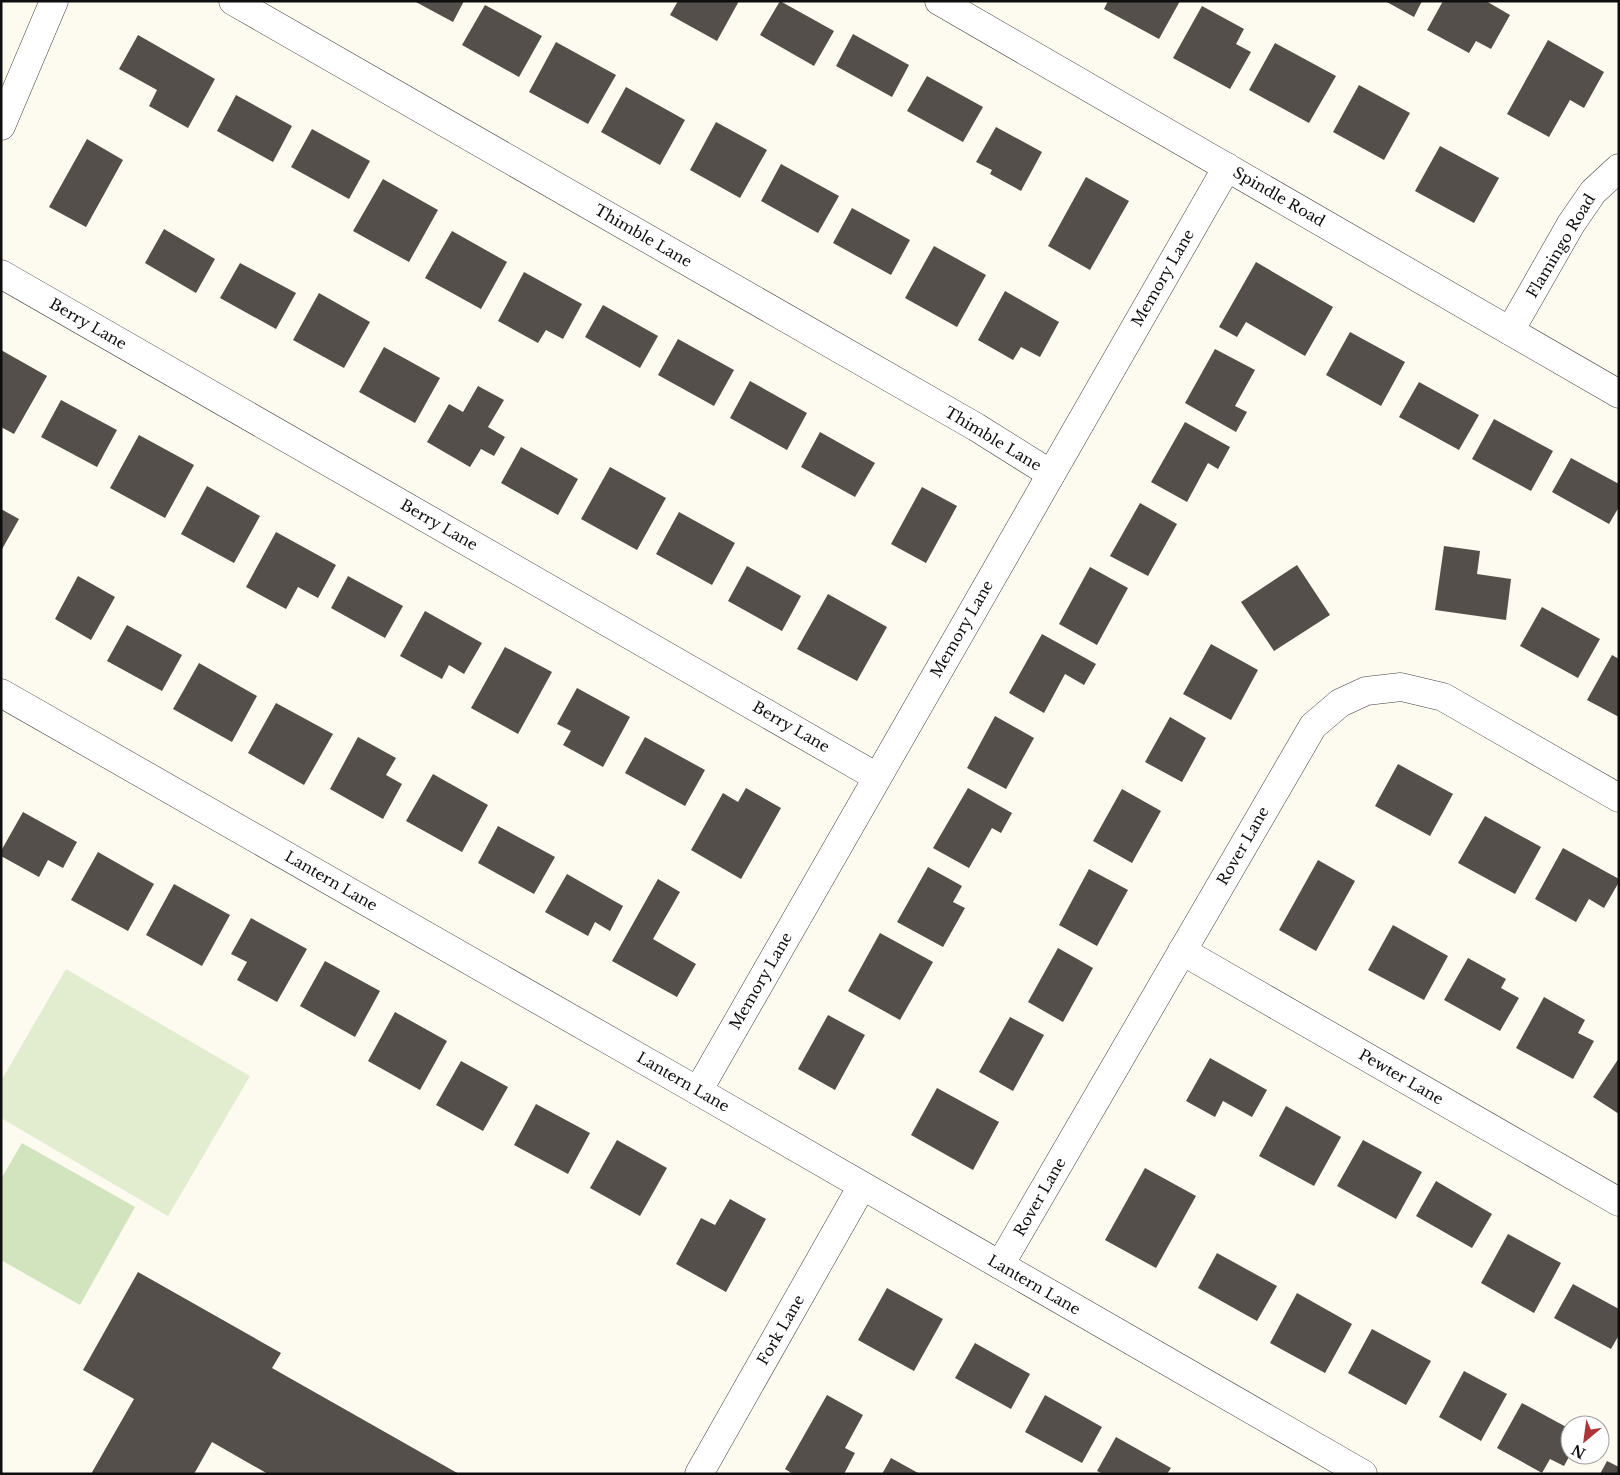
<svg xmlns="http://www.w3.org/2000/svg" width="1620" height="1475" font-family="'Libre Baskerville',serif">
<rect width="100%" height="100%" fill="#fdfbf0"/>
<path fill="#d1e4bd" d="M 22,1143 L 135,1207 L 80,1305 L 1,1260 L 1,1179 Z"/>
<path fill="#e2ecce" d="M 66,969 L 250,1076 L 168,1216 L 1,1118 L 1,1081 Z"/>
<g fill="#554f4b">
<path d="M 414,1 L 464,1 L 453,22 Z"/>
<path d="M 678,1 L 739,1 L 717,41 L 670,15 Z"/>
<path d="M 780,1 L 834,31 L 814,66 L 760,35 Z"/>
<path d="M 1108,1 L 1180,1 L 1159,39 L 1104,9 Z"/>
<path d="M 1385,1 L 1422,1 L 1414,17 Z"/>
<path d="M 1443,1 L 1486,1 L 1510,15 L 1491,49 L 1476,41 L 1469,53 L 1427,30 Z"/>
<path d="M 485,5 L 542,36 L 519,77 L 462,45 Z"/>
<path d="M 1202,6 L 1244,29 L 1236,44 L 1251,52 L 1230,89 L 1173,58 Z"/>
<path d="M 853,34 L 909,65 L 892,97 L 836,66 Z"/>
<path d="M 138,35 L 215,79 L 188,128 L 149,106 L 157,90 L 119,69 Z"/>
<path d="M 1548,40 L 1604,72 L 1584,108 L 1570,100 L 1549,137 L 1507,114 Z"/>
<path d="M 556,42 L 616,75 L 588,124 L 529,92 Z"/>
<path d="M 1275,43 L 1336,76 L 1309,123 L 1249,90 Z"/>
<path d="M 927,76 L 983,107 L 963,142 L 907,111 Z"/>
<path d="M 1359,85 L 1410,113 L 1384,160 L 1333,132 Z"/>
<path d="M 626,87 L 685,120 L 660,165 L 601,132 Z"/>
<path d="M 236,95 L 292,126 L 273,162 L 217,131 Z"/>
<path d="M 716,122 L 767,150 L 740,198 L 690,170 Z"/>
<path d="M 996,127 L 1042,152 L 1021,191 L 990,174 L 992,170 L 976,162 Z"/>
<path d="M 312,129 L 370,161 L 349,199 L 291,167 Z"/>
<path d="M 87,139 L 123,160 L 86,227 L 49,207 Z"/>
<path d="M 1440,146 L 1499,178 L 1474,223 L 1415,191 Z"/>
<path d="M 781,164 L 839,196 L 818,233 L 761,201 Z"/>
<path d="M 1086,177 L 1129,201 L 1090,270 L 1048,246 Z"/>
<path d="M 383,179 L 438,210 L 409,262 L 353,231 Z"/>
<path d="M 852,208 L 910,240 L 891,275 L 833,243 Z"/>
<path d="M 164,229 L 215,259 L 196,293 L 145,263 Z"/>
<path d="M 452,231 L 507,262 L 481,309 L 425,278 Z"/>
<path d="M 934,246 L 986,275 L 957,327 L 905,298 Z"/>
<path d="M 1256,262 L 1333,307 L 1305,356 L 1246,322 L 1237,337 L 1219,327 Z"/>
<path d="M 240,263 L 296,293 L 276,329 L 220,298 Z"/>
<path d="M 524,272 L 582,304 L 563,339 L 546,330 L 538,343 L 498,321 Z"/>
<path d="M 1005,291 L 1059,322 L 1040,357 L 1021,347 L 1013,360 L 978,340 Z"/>
<path d="M 319,293 L 370,322 L 344,368 L 293,340 Z"/>
<path d="M 603,305 L 658,336 L 640,368 L 585,337 Z"/>
<path d="M 1350,332 L 1405,362 L 1381,406 L 1326,375 Z"/>
<path d="M 678,339 L 734,370 L 714,406 L 658,375 Z"/>
<path d="M 384,347 L 440,378 L 415,423 L 359,392 Z"/>
<path d="M 1215,349 L 1255,370 L 1235,406 L 1247,412 L 1236,432 L 1185,403 Z"/>
<path d="M 1,350 L 47,376 L 14,434 L 1,427 Z"/>
<path d="M 750,381 L 807,413 L 787,450 L 730,418 Z"/>
<path d="M 1419,382 L 1479,415 L 1459,450 L 1399,417 Z"/>
<path d="M 478,386 L 504,400 L 488,427 L 505,437 L 494,456 L 481,449 L 470,467 L 427,442 L 449,404 L 463,412 Z"/>
<path d="M 61,400 L 117,430 L 97,467 L 41,437 Z"/>
<path d="M 1494,419 L 1553,451 L 1531,491 L 1472,459 Z"/>
<path d="M 1185,422 L 1230,447 L 1218,469 L 1208,463 L 1187,502 L 1151,482 Z"/>
<path d="M 820,432 L 875,463 L 855,497 L 801,467 Z"/>
<path d="M 139,435 L 194,465 L 165,518 L 110,488 Z"/>
<path d="M 521,447 L 578,479 L 558,515 L 501,483 Z"/>
<path d="M 1571,458 L 1619,484 L 1619,507 L 1609,524 L 1552,492 Z"/>
<path d="M 610,467 L 666,498 L 637,550 L 581,519 Z"/>
<path d="M 207,486 L 260,516 L 234,563 L 181,534 Z"/>
<path d="M 922,487 L 957,506 L 926,563 L 891,544 Z"/>
<path d="M 1140,503 L 1177,524 L 1148,576 L 1110,556 Z"/>
<path d="M 1,509 L 19,519 L 1,551 Z"/>
<path d="M 679,512 L 735,543 L 712,585 L 656,554 Z"/>
<path d="M 276,532 L 336,565 L 318,598 L 298,587 L 286,609 L 246,587 Z"/>
<path d="M 1444,546 L 1480,551 L 1477,574 L 1511,579 L 1506,620 L 1435,610 Z"/>
<path d="M 1297,565 L 1330,615 L 1274,651 L 1241,602 Z"/>
<path d="M 747,566 L 801,596 L 782,631 L 728,601 Z"/>
<path d="M 1090,567 L 1128,588 L 1097,645 L 1059,624 Z"/>
<path d="M 78,576 L 115,597 L 91,640 L 55,619 Z"/>
<path d="M 348,576 L 403,606 L 385,638 L 331,608 Z"/>
<path d="M 828,594 L 887,627 L 857,681 L 797,649 Z"/>
<path d="M 1542,607 L 1600,639 L 1578,678 L 1520,646 Z"/>
<path d="M 425,611 L 482,643 L 464,674 L 449,665 L 442,679 L 400,656 Z"/>
<path d="M 127,625 L 182,655 L 162,691 L 107,661 Z"/>
<path d="M 1042,634 L 1096,664 L 1084,685 L 1065,674 L 1044,713 L 1009,693 Z"/>
<path d="M 1211,644 L 1258,670 L 1231,720 L 1183,694 Z"/>
<path d="M 505,647 L 552,672 L 518,734 L 471,708 Z"/>
<path d="M 1612,655 L 1619,659 L 1619,717 L 1587,700 Z"/>
<path d="M 199,663 L 257,696 L 232,742 L 173,709 Z"/>
<path d="M 577,688 L 630,717 L 603,767 L 563,745 L 571,731 L 557,724 Z"/>
<path d="M 276,703 L 333,734 L 304,785 L 248,753 Z"/>
<path d="M 995,716 L 1034,738 L 1006,789 L 967,768 Z"/>
<path d="M 1170,717 L 1206,738 L 1182,782 L 1145,762 Z"/>
<path d="M 358,737 L 396,758 L 386,775 L 402,784 L 383,819 L 330,789 Z"/>
<path d="M 645,737 L 705,770 L 685,806 L 625,773 Z"/>
<path d="M 1398,764 L 1453,794 L 1430,836 L 1375,806 Z"/>
<path d="M 433,774 L 488,805 L 462,852 L 406,821 Z"/>
<path d="M 746,788 L 781,808 L 741,879 L 691,850 L 723,793 L 738,802 Z"/>
<path d="M 968,788 L 1012,813 L 1001,833 L 992,828 L 969,868 L 933,848 Z"/>
<path d="M 1122,789 L 1161,811 L 1132,863 L 1093,841 Z"/>
<path d="M 23,812 L 77,842 L 63,868 L 48,860 L 39,877 L 1,856 L 1,851 Z"/>
<path d="M 1485,816 L 1541,847 L 1515,894 L 1458,863 Z"/>
<path d="M 498,826 L 555,857 L 534,894 L 478,863 Z"/>
<path d="M 1563,848 L 1619,879 L 1619,882 L 1604,908 L 1589,899 L 1576,922 L 1535,899 Z"/>
<path d="M 98,852 L 154,884 L 128,931 L 71,900 Z"/>
<path d="M 1318,860 L 1355,881 L 1316,951 L 1279,930 Z"/>
<path d="M 928,867 L 962,886 L 953,902 L 965,908 L 943,947 L 897,922 Z"/>
<path d="M 1089,869 L 1128,890 L 1097,946 L 1059,925 Z"/>
<path d="M 567,874 L 623,906 L 610,931 L 595,922 L 588,936 L 545,912 Z"/>
<path d="M 658,879 L 680,892 L 653,939 L 696,964 L 677,997 L 612,961 Z"/>
<path d="M 174,884 L 230,915 L 202,966 L 146,935 Z"/>
<path d="M 251,918 L 307,949 L 277,1002 L 237,980 L 247,962 L 231,954 Z"/>
<path d="M 1393,925 L 1448,956 L 1424,1000 L 1368,970 Z"/>
<path d="M 880,933 L 933,962 L 900,1020 L 848,991 Z"/>
<path d="M 1058,948 L 1093,968 L 1063,1022 L 1028,1002 Z"/>
<path d="M 1468,958 L 1506,979 L 1501,988 L 1519,998 L 1500,1031 L 1444,1000 Z"/>
<path d="M 325,961 L 380,991 L 355,1037 L 300,1006 Z"/>
<path d="M 1544,997 L 1585,1020 L 1578,1033 L 1594,1041 L 1573,1079 L 1516,1048 Z"/>
<path d="M 395,1012 L 447,1041 L 420,1090 L 368,1061 Z"/>
<path d="M 828,1015 L 865,1035 L 835,1090 L 798,1069 Z"/>
<path d="M 1010,1017 L 1044,1035 L 1013,1091 L 979,1072 Z"/>
<path d="M 1210,1058 L 1267,1090 L 1252,1117 L 1223,1101 L 1215,1117 L 1186,1101 Z"/>
<path d="M 1619,1058 L 1619,1114 L 1593,1097 Z"/>
<path d="M 461,1061 L 508,1087 L 483,1131 L 436,1105 Z"/>
<path d="M 937,1088 L 999,1122 L 973,1170 L 911,1135 Z"/>
<path d="M 536,1104 L 590,1133 L 568,1174 L 514,1145 Z"/>
<path d="M 1286,1106 L 1341,1137 L 1314,1186 L 1259,1156 Z"/>
<path d="M 617,1140 L 667,1168 L 640,1216 L 590,1188 Z"/>
<path d="M 1363,1140 L 1422,1172 L 1396,1219 L 1337,1186 Z"/>
<path d="M 1145,1168 L 1196,1196 L 1156,1268 L 1105,1240 Z"/>
<path d="M 1436,1181 L 1492,1214 L 1472,1248 L 1416,1216 Z"/>
<path d="M 730,1199 L 766,1219 L 726,1292 L 676,1264 L 701,1218 L 715,1225 Z"/>
<path d="M 1508,1234 L 1561,1263 L 1534,1313 L 1481,1283 Z"/>
<path d="M 1217,1253 L 1277,1286 L 1257,1321 L 1198,1288 Z"/>
<path d="M 138,1272 L 281,1353 L 272,1368 L 459,1474 L 268,1474 L 212,1442 L 194,1474 L 91,1474 L 134,1399 L 83,1370 Z"/>
<path d="M 1573,1284 L 1619,1309 L 1619,1335 L 1611,1349 L 1554,1318 Z"/>
<path d="M 887,1288 L 943,1319 L 914,1371 L 858,1340 Z"/>
<path d="M 1297,1293 L 1352,1324 L 1325,1373 L 1270,1343 Z"/>
<path d="M 1372,1329 L 1431,1361 L 1406,1405 L 1348,1373 Z"/>
<path d="M 975,1343 L 1030,1374 L 1011,1409 L 955,1378 Z"/>
<path d="M 1464,1371 L 1507,1394 L 1481,1441 L 1439,1417 Z"/>
<path d="M 827,1395 L 863,1415 L 845,1448 L 855,1453 L 844,1474 L 793,1474 L 785,1469 Z"/>
<path d="M 1045,1395 L 1102,1427 L 1082,1463 L 1025,1432 Z"/>
<path d="M 1522,1403 L 1570,1429 L 1570,1455 L 1564,1466 L 1550,1459 L 1542,1473 L 1497,1448 Z"/>
<path d="M 1116,1437 L 1171,1468 L 1167,1474 L 1103,1474 L 1097,1471 Z"/>
<path d="M 891,1458 L 920,1474 L 882,1474 Z"/>
<path d="M 1607,1461 L 1619,1467 L 1619,1474 L 1600,1474 Z"/>
</g>
<g fill="none" stroke-linecap="round" stroke-linejoin="round">
<g stroke="#414141" stroke-width="29">
<g id="minor">
<path d="M 233,1 L 976,427 L 1051,474"/>
<path d="M 939,1 L 1619,394"/>
<path d="M 1,126 L 54,1"/>
<path d="M 1,274 L 877,777"/>
<path d="M 1510,331 L 1571,224 L 1593,192 L 1619,168"/>
<path d="M 1,693 L 698,1091 L 1363,1474"/>
<path d="M 1182,951 L 1619,1202"/>
<path d="M 698,1091 L 1227,167"/>
<path d="M 1000,1265 L 1313,726 L 1340,703 L 1366,691 L 1401,687 L 1443,697 L 1619,798"/>
<path d="M 699,1474 L 862,1186"/>
</g>
</g>
<use href="#minor" stroke="#fff" stroke-width="28"/>
</g>
<g text-anchor="middle" stroke-width="5" stroke-linejoin="round" paint-order="stroke">
<g font-size="15" fill="#0e0e0e" stroke="#fff">
<text transform="translate(1279 197) rotate(30)" y="5">Spindle Road</text>
<text transform="translate(643 236) rotate(30)" y="5">Thimble Lane</text>
<text transform="translate(1561 246) rotate(-59)" y="5">Flamingo Road</text>
<text transform="translate(1163 278) rotate(-60)" y="5">Memory Lane</text>
<text transform="translate(88 324) rotate(30)" y="5">Berry Lane</text>
<text transform="translate(993 439) rotate(31)" y="5">Thimble Lane</text>
<text transform="translate(439 525) rotate(30)" y="5">Berry Lane</text>
<text transform="translate(962 629) rotate(-60)" y="5">Memory Lane</text>
<text transform="translate(791 727) rotate(30)" y="5">Berry Lane</text>
<text transform="translate(1243 846) rotate(-60)" y="5">Rover Lane</text>
<text transform="translate(331 881) rotate(30)" y="5">Lantern Lane</text>
<text transform="translate(761 981) rotate(-60)" y="5">Memory Lane</text>
<text transform="translate(1401 1077) rotate(30)" y="5">Pewter Lane</text>
<text transform="translate(683 1082) rotate(30)" y="5">Lantern Lane</text>
<text transform="translate(1040 1197) rotate(-60)" y="5">Rover Lane</text>
<text transform="translate(1034 1285) rotate(30)" y="5">Lantern Lane</text>
<text transform="translate(781 1330) rotate(-60)" y="5">Fork Lane</text>
</g>
</g>
<rect width="1620" height="1475" fill="none" stroke="#0e0e0e" stroke-width="5"/>
<g transform="translate(1585 1440) rotate(209)"><circle r="24" fill="#ffffff" stroke="#9f9f9f"/>
<path d="M0-4L9 19L0 12L-9 19Z" fill="#ad363b"/>
<text y="-8" font-size="14" font-weight="bold" text-anchor="middle" fill="#0e0e0e">N</text>
</g>
</svg>
